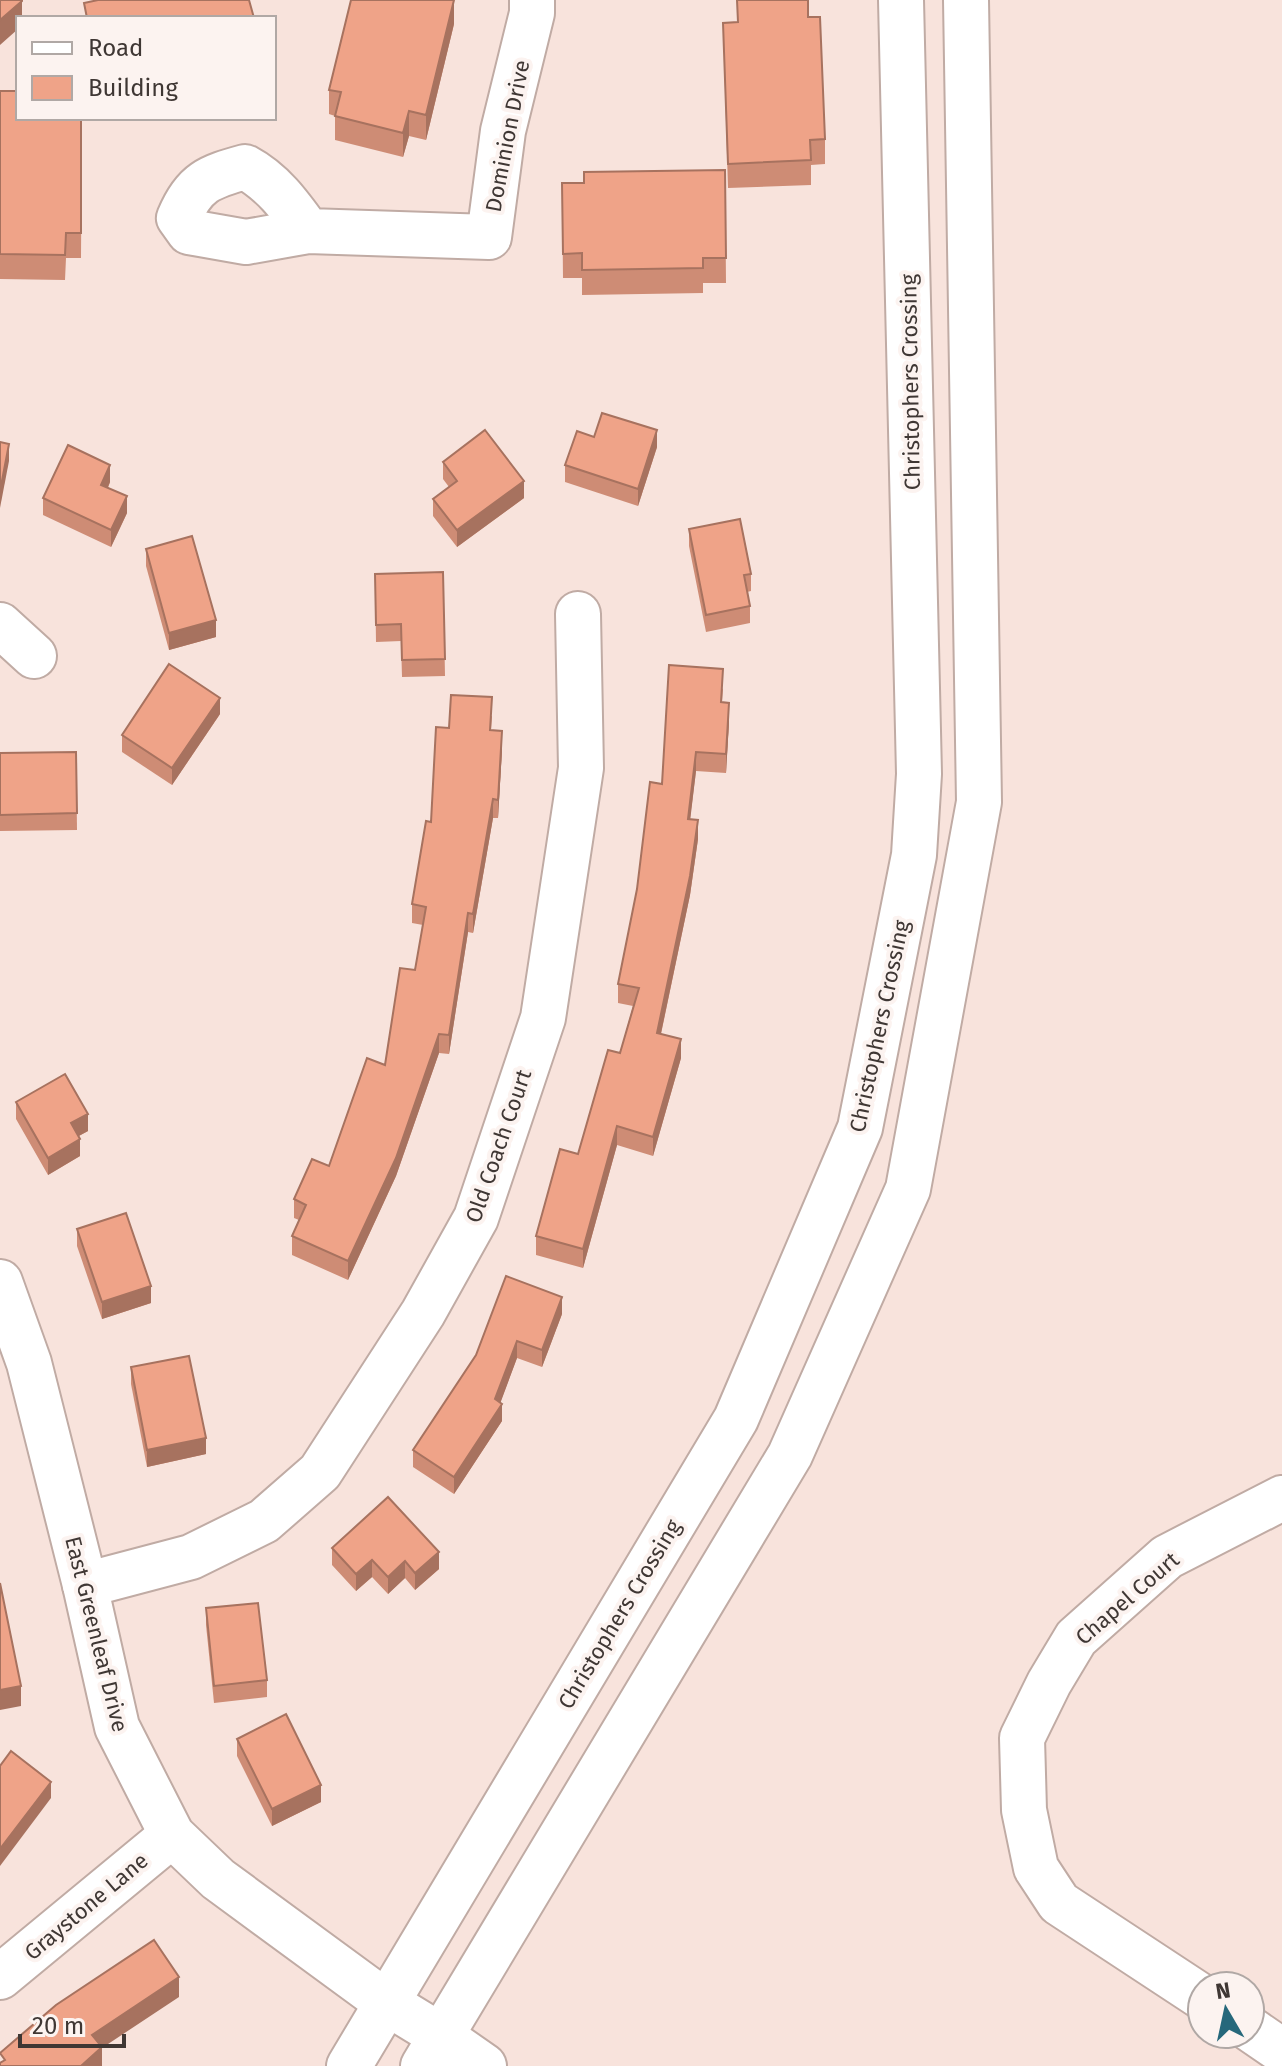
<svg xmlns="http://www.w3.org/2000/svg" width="1282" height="2066" font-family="'Fira Sans',sans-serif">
<rect width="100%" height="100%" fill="#f8e3dc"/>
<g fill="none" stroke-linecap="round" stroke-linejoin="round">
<g stroke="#c0aba4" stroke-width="48">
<g id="minor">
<path d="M 308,231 C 290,206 273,182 245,167 C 209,177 194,182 179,218 L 189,232 L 246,242 L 308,231 L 489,237 L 503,131 L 532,13 L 532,0"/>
<path d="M 0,625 L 34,656"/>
<path d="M 0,1282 L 29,1363 L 85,1585 L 117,1727 L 172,1835 L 218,1879 L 387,2003 L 441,2036 L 484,2066"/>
<path d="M 85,1585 L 191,1557 L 264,1521 L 320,1472 L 423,1313 L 476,1218 L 543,1018 L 581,768 L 578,614"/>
<path d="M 0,1977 L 172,1835"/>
<path d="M 1202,1997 L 1059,1903 L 1036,1868 L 1024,1810 L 1022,1738 L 1049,1683 L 1076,1638 L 1167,1557 L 1282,1498"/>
<path d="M 1250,2029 L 1282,2051"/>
<path d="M 349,2066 L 736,1419 L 860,1128 L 914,855 L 919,774 L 901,0"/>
<path d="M 423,2066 L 790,1455 L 908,1189 L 979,802 L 966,0"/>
</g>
</g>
<use href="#minor" stroke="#fff" stroke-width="44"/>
</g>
<g fill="#ce8c75">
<path d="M 737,0 L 808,17 L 825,139 L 825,164 L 811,165 L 811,185 L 728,188 L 723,23 L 737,22 Z"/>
<path d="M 454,24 L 426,140 L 409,136 L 403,157 L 335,140 L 335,116 L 329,114 L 329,90 Z"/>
<path d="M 0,91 L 82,118 L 81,258 L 66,258 L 65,280 L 0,279 Z"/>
<path d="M 725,170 L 726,283 L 703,283 L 703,293 L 582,295 L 582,278 L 563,278 L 562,183 L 584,183 Z"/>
<path d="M 594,437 L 657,447 L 638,506 L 565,482 L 565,465 Z"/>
<path d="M 443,462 L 524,498 L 457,547 L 433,516 L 433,499 L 449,487 L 443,479 Z"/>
<path d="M 110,482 L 108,488 L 127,513 L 111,547 L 43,515 L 43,498 Z"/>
<path d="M 689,529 L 751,574 L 751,591 L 747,592 L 750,606 L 750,623 L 706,632 L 689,546 Z"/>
<path d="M 146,549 L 216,637 L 169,650 L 146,566 Z"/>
<path d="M 443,572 L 445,676 L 402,677 L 401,641 L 376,642 L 375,574 Z"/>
<path d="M 723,688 L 722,702 L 729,722 L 726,773 L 696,771 L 690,819 L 698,839 L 690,895 L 661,1034 L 681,1058 L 653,1156 L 617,1145 L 583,1268 L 536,1255 L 536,1236 L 578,1154 L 620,1053 L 633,1006 L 618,1003 L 618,984 L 637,889 L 662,784 Z"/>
<path d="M 220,714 L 172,785 L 122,752 L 122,735 Z"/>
<path d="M 492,716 L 491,730 L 502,750 L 498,818 L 493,818 L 473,933 L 468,932 L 449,1054 L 439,1053 L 396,1176 L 348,1280 L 292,1255 L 292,1236 L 299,1220 L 294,1218 L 294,1199 L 329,1166 L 385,1065 L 415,970 L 423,925 L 412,923 L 412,904 L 431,822 L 449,728 Z"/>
<path d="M 76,752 L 77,830 L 0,831 L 0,753 Z"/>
<path d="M 16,1102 L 88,1131 L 79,1136 L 80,1156 L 48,1175 L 16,1119 Z"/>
<path d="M 77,1229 L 151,1303 L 102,1319 L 77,1246 Z"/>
<path d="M 562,1314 L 542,1367 L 517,1358 L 500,1403 L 502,1421 L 454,1494 L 413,1467 L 413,1450 L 476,1355 Z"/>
<path d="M 131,1367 L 206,1454 L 147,1467 L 131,1384 Z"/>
<path d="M 388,1497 L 439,1569 L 415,1590 L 405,1578 L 388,1594 L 372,1577 L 356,1591 L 332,1565 L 332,1548 Z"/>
<path d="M 206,1608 L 267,1680 L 267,1697 L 214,1703 L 206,1625 Z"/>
<path d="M 237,1739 L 321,1802 L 272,1826 L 237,1756 Z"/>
</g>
<g fill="#a7725f">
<path d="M 454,0 L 454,24 L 426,140 L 426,115 Z"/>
<path d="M 22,1 L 22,18 L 18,18 L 18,29 L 0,45 L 0,20 Z"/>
<path d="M 409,111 L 409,136 L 403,157 L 403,133 Z"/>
<path d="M 657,430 L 657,447 L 638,506 L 638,489 Z"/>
<path d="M 9,444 L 9,461 L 0,508 L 0,491 Z"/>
<path d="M 110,465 L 110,482 L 101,502 L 101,485 Z"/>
<path d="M 524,481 L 524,498 L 457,547 L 457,530 Z"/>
<path d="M 127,496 L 127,513 L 111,547 L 111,530 Z"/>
<path d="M 216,620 L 216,637 L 169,650 L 169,633 Z"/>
<path d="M 220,698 L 220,714 L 172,785 L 172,768 Z"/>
<path d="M 729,703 L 729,722 L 726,773 L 726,754 Z"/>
<path d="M 502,731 L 502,750 L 498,818 L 498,800 Z"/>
<path d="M 696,752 L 696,771 L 688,838 L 688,819 Z"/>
<path d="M 493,799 L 493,818 L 473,933 L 473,914 Z"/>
<path d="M 698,820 L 698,839 L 690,895 L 657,1052 L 657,1033 Z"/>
<path d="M 468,913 L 468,932 L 449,1054 L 449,1035 Z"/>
<path d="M 439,1034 L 439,1053 L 396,1176 L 348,1280 L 348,1261 Z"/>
<path d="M 681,1039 L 681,1058 L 653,1156 L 653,1137 Z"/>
<path d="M 88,1114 L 88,1131 L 71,1140 L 71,1123 Z"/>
<path d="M 617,1126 L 617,1145 L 583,1268 L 583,1249 Z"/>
<path d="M 80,1139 L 80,1156 L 48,1175 L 48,1158 Z"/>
<path d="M 151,1286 L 151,1303 L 102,1319 L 102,1302 Z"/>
<path d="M 562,1297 L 562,1314 L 542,1367 L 542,1350 Z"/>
<path d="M 517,1341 L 517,1358 L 497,1412 L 502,1404 L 502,1421 L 454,1494 L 454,1477 L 495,1399 Z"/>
<path d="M 206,1438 L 206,1454 L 147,1467 L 147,1450 Z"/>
<path d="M 439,1552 L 439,1569 L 415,1590 L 415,1573 Z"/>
<path d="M 372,1560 L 372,1577 L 356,1591 L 356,1574 Z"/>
<path d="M 405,1561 L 405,1578 L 388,1594 L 388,1577 Z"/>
<path d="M 21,1686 L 21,1706 L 0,1710 L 0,1690 Z"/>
<path d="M 51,1782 L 51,1798 L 0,1866 L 0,1849 Z"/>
<path d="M 321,1785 L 321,1802 L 272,1826 L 272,1809 Z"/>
<path d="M 179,1977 L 179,1997 L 102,2048 L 102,2066 L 81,2066 L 92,2035 Z"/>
</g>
<g fill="#efa388" stroke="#a7725f" stroke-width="2">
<path d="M 0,0 L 22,0 L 22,1 L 0,20 Z"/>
<path d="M 98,0 L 249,0 L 254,18 L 87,18 L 84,3 Z"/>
<path d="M 351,0 L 454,0 L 426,115 L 409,111 L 403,133 L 335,116 L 341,92 L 329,90 Z"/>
<path d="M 737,0 L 808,0 L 808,17 L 820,17 L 825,139 L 810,140 L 811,160 L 728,164 L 723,23 L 738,22 Z"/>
<path d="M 0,91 L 18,91 L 18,118 L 81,118 L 81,233 L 66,233 L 65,255 L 0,254 Z"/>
<path d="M 725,170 L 726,258 L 703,258 L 703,268 L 582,270 L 582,253 L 563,254 L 562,183 L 584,183 L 584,172 Z"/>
<path d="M 602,413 L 657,430 L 638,489 L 565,465 L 577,431 L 594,437 Z"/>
<path d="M 485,430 L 524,481 L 457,530 L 433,499 L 457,481 L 443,462 Z"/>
<path d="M 0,442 L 9,444 L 0,491 Z"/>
<path d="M 68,445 L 110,465 L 101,485 L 127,496 L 111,530 L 43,498 Z"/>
<path d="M 740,519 L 751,574 L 744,575 L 750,606 L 706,615 L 689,529 Z"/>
<path d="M 192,536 L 216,620 L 169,633 L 146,549 Z"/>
<path d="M 443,572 L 445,659 L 402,660 L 401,624 L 376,625 L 375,574 Z"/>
<path d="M 169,664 L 220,698 L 172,768 L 122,735 Z"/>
<path d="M 669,665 L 723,669 L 721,702 L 729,703 L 726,754 L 696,752 L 688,819 L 698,820 L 690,876 L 657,1033 L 681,1039 L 653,1137 L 617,1126 L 583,1249 L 536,1236 L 560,1149 L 578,1154 L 608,1050 L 620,1053 L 639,988 L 618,984 L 637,889 L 650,782 L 662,784 Z"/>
<path d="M 451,695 L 492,697 L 490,730 L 502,731 L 498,800 L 493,799 L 473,914 L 468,913 L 449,1035 L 439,1034 L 396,1158 L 348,1261 L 292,1236 L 306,1205 L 294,1199 L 312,1159 L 329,1166 L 367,1058 L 385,1065 L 400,968 L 415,970 L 426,907 L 412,904 L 426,821 L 431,822 L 436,727 L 449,728 Z"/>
<path d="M 76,752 L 77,813 L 0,815 L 0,753 Z"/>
<path d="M 65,1074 L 88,1114 L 71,1123 L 80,1139 L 48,1158 L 16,1102 Z"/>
<path d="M 126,1213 L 151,1286 L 102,1302 L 77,1229 Z"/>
<path d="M 506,1276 L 562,1297 L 542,1350 L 517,1341 L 495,1399 L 502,1404 L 454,1477 L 413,1450 L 476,1355 Z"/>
<path d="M 189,1356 L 206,1438 L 147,1450 L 131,1367 Z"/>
<path d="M 388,1497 L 439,1552 L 415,1573 L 405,1561 L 388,1577 L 372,1560 L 356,1574 L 332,1548 Z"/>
<path d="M 0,1583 L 21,1686 L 0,1690 Z"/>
<path d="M 258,1603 L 267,1680 L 214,1686 L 206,1608 Z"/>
<path d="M 286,1714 L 321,1785 L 272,1809 L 237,1739 Z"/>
<path d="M 11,1751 L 51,1782 L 0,1849 L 0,1766 Z"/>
<path d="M 154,1940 L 179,1977 L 92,2035 L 102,2047 L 81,2066 L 0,2066 L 0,2063 L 5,2060 L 0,2053 L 56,2005 Z"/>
</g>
<g text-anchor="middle" stroke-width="8" stroke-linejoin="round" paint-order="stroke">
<g font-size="22" fill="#3f3734" stroke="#fcf3f0">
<text transform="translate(507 136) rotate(-79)" y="8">Dominion Drive</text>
<text transform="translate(910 382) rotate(-91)" y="8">Christophers Crossing</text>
<text transform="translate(879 1026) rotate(-78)" y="8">Christophers Crossing</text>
<text transform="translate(498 1146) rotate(-71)" y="8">Old Coach Court</text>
<text transform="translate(1127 1598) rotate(-41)" y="8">Chapel Court</text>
<text transform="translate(619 1614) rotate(-59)" y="8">Christophers Crossing</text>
<text transform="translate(97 1634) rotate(76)" y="8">East Greenleaf Drive</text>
<text transform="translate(86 1906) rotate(-40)" y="8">Graystone Lane</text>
</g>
</g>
<rect x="16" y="16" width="260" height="104" fill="#fcf3f0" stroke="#b0a8a5" stroke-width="2"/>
<rect x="32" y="42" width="40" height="12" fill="#ffffff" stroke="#b0a8a5" stroke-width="2"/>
<text x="88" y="56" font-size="24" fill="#3f3734">Road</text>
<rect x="32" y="76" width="40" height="24" fill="#efa388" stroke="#b0a8a5" stroke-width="2"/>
<text x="88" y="96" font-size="24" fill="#3f3734">Building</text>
<g transform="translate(1226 2010) rotate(351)"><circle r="38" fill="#fcf3f0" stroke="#b0a8a5" stroke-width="2"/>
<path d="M0-6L14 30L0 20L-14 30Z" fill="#26687b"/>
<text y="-12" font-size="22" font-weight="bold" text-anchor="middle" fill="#3f3734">N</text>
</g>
<path d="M20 2034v12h104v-12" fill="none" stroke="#3f3734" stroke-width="4"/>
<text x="32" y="2034" font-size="24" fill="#3f3734" stroke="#fcf3f0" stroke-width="6" paint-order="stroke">20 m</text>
</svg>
